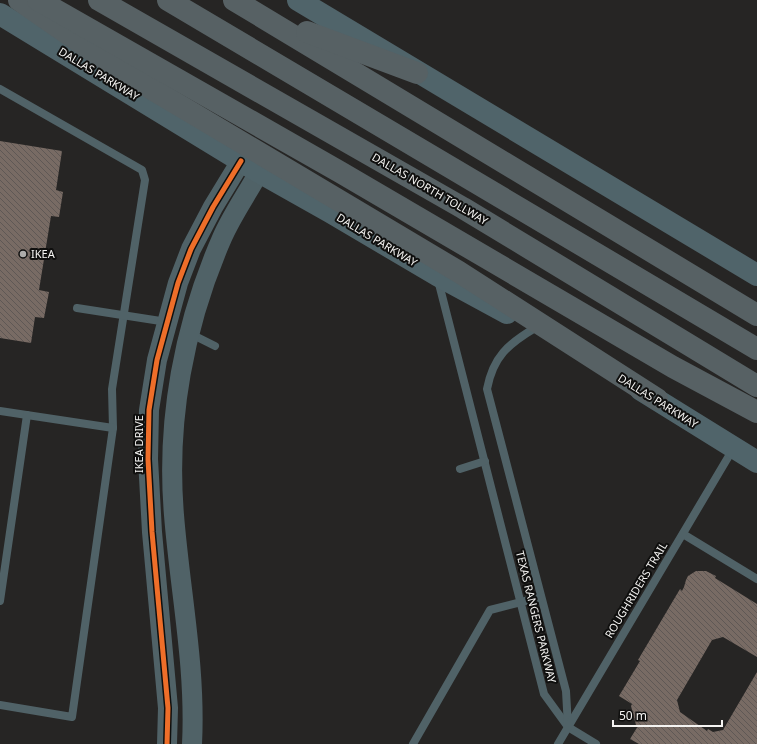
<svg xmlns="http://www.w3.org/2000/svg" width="757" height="744" font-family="'Noto Sans',sans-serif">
<defs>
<pattern id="building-back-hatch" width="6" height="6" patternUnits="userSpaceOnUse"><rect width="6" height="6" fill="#786b64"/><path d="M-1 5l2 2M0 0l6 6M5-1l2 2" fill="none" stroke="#5f5855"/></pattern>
</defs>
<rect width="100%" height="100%" fill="#262524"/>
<g fill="url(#building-back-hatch)">
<path d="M 0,141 L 62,151 L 56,190 L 63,192 L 59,217 L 51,216 L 39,290 L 49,292 L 44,318 L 35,317 L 31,343 L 0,338 Z"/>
<path d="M 696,571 L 706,571 L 716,576 L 715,578 L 757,604 L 757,657 L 723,637 L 712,640 L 677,700 L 680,712 L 707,731 L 708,729 L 713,732 L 723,730 L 757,672 L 757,744 L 639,744 L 630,739 L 638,726 L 636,725 L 631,706 L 632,704 L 619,696 L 640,661 L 638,660 L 680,589 L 682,591 L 684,587 L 686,580 L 688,576 Z"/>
</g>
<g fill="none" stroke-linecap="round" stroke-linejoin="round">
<g stroke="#506267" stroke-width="8">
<path d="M 0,89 L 142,170 L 145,180 L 112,389 L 113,428 L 72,717 L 0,705"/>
<path d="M 438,280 L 544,694 L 568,727 L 596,744"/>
<path d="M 77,308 L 167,322"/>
<path d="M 535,328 C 508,344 493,357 487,389 L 566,691 L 568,727"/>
<path d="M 189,333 L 215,346"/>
<path d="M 0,411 L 113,428"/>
<path d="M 460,469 L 485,461"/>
<path d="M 683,534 L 757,579"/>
<path d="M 0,601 L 27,415"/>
<path d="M 413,744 L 490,610 L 541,597"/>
<path d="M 558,744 L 733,449"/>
</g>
<g stroke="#506267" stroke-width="20">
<path d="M 167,744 L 168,708 L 152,532 L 148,459 L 149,410 L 157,360 L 178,283 L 191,249 L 213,207 L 241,161"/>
<path d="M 192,744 C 196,667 180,591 174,515 C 166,420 184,325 222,238 C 232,215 247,194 259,172"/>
</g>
<g stroke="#50646a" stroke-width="22">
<path d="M 298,0 L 757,275"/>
<path d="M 0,14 L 259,172 L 330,212 L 437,275 L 507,313"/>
<path d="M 641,390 L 757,462"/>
</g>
<g stroke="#576164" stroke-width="22">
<path d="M 19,0 L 120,70 L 459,272 L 657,399"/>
<path d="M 38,0 L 340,172 L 673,367 L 757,412"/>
<path d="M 99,0 L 463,208 L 757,386"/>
<path d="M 168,0 L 757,349"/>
<path d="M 234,0 L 757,315"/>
<path d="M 307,32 L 417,73"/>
</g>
<g stroke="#0f0f0e" stroke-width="8">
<path id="cycleway" d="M 167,744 L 168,708 L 152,532 L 148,459 L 149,410 L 157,360 L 178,283 L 191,249 L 213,207 L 241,161"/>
</g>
<use href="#cycleway" stroke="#ee6e29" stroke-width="5"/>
</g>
<circle fill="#adacaa" stroke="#0f0f0e" stroke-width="1.5" cx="23" cy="254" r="4"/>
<g text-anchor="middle" stroke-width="4" stroke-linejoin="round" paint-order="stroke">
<g font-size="11" fill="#f5f4f2" stroke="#0f0f0e">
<text transform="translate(99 74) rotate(31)" y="4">DALLAS PARKWAY</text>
<text transform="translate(430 189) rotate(30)" y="4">DALLAS NORTH TOLLWAY</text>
<text transform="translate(377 240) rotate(31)" y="4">DALLAS PARKWAY</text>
<text transform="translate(658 401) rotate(32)" y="4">DALLAS PARKWAY</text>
<text transform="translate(139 444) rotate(-90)" y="4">IKEA DRIVE</text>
<text transform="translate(636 590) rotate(-59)" y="4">ROUGHRIDERS TRAIL</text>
<text transform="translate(536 617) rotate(76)" y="4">TEXAS RANGERS PARKWAY</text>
</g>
<g font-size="11" fill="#f5f4f2" stroke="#0f0f0e" text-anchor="start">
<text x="31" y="258">IKEA</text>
</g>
</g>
<path d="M613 720v6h109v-6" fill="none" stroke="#f5f4f2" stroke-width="2"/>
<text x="619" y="720" font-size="12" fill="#f5f4f2" stroke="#0f0f0e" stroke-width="3" paint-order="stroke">50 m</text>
</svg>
